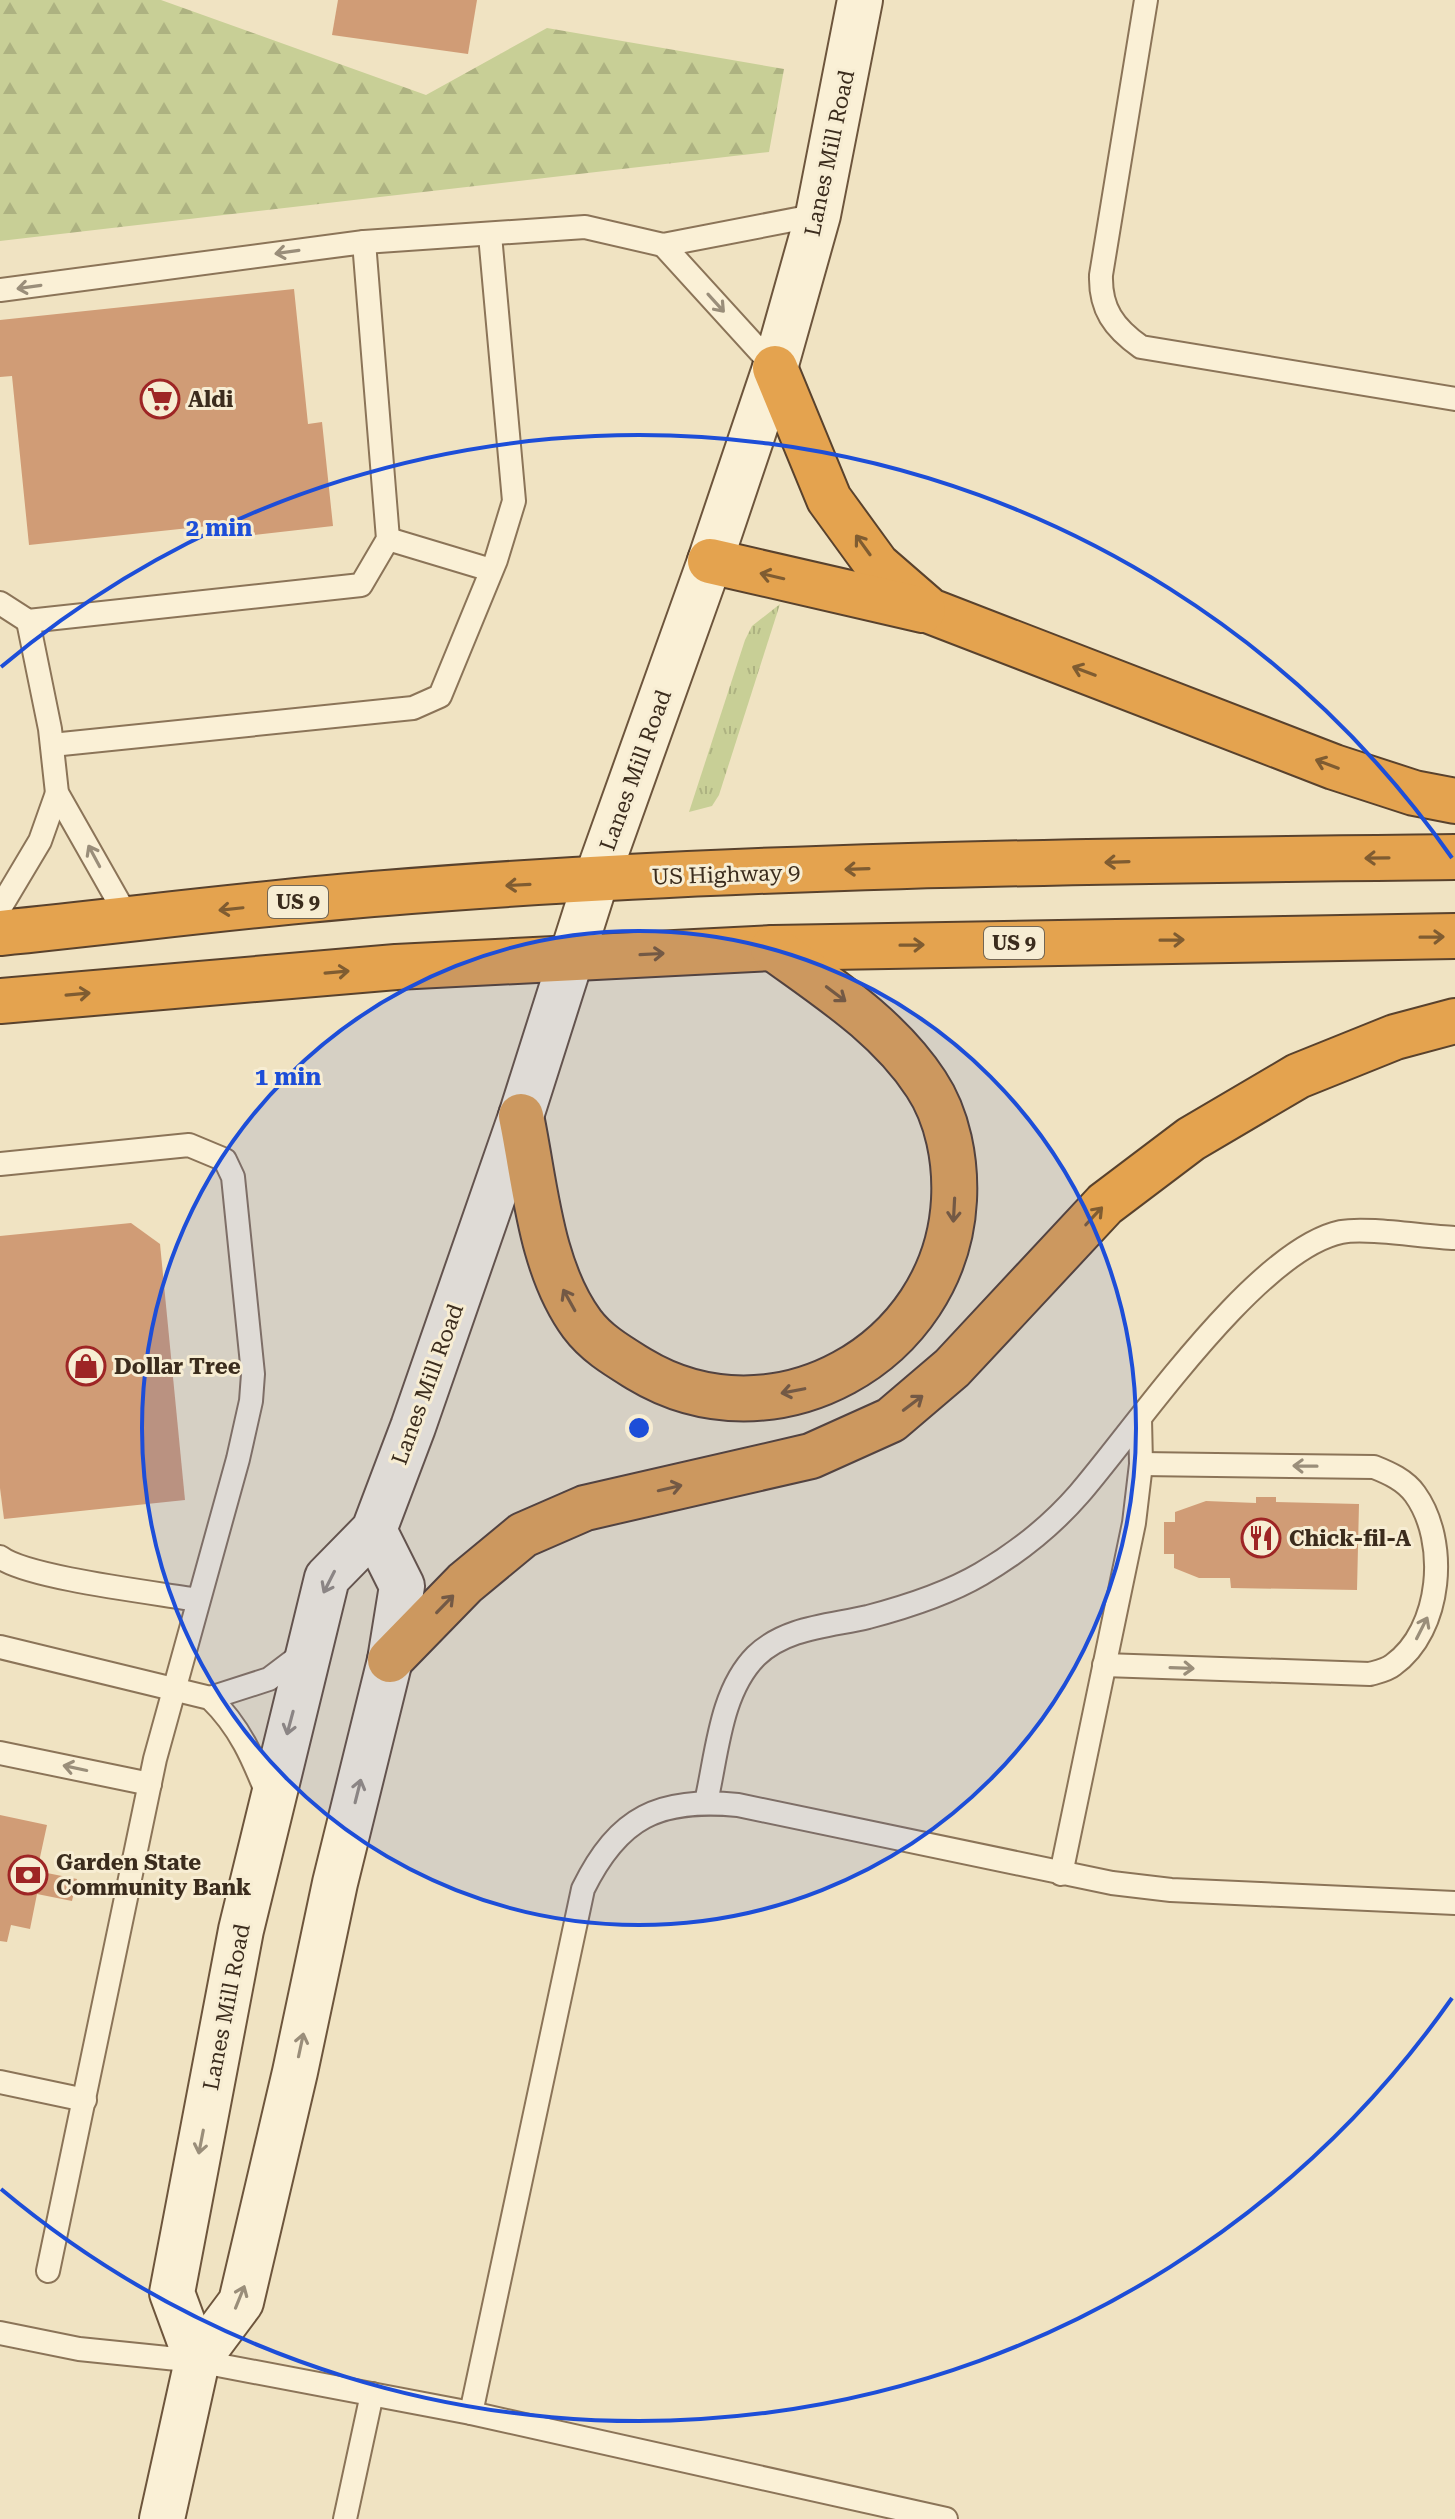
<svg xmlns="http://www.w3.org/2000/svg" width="1455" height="2519" font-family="'Roboto Serif',serif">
<defs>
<pattern id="grass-tufts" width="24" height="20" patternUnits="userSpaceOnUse" patternTransform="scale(2)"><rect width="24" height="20" fill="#c8cf96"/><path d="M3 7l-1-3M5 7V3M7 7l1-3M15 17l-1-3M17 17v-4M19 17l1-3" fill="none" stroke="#adb281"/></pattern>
<pattern id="forest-firs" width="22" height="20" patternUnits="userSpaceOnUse" patternTransform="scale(2)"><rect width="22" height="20" fill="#c8cf96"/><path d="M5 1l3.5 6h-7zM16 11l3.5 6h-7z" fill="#adb281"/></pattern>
</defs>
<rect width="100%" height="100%" fill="#f0e3c2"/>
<path fill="url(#grass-tufts)" d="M 780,604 L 719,795 L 712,806 L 689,812 L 745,640 L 752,626 Z"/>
<path fill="url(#forest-firs)" d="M 0,0 L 161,0 L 426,95 L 547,28 L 784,69 L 769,152 L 0,241 Z"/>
<g fill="#d09c76">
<path d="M 338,0 L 477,0 L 468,54 L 332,35 Z"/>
<path d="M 294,289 L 308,424 L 322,422 L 333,526 L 229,538 L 227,524 L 29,545 L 12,376 L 0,377 L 0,320 Z"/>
<path d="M 131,1223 L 160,1244 L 185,1500 L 4,1519 L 0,1488 L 0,1236 Z"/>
<path d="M 1256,1497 L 1276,1497 L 1276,1502 L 1359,1504 L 1357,1590 L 1231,1588 L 1230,1578 L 1199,1578 L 1174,1568 L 1174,1554 L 1164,1554 L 1164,1522 L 1175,1522 L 1175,1512 L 1206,1501 L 1256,1503 Z"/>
<path d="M 0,1815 L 47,1825 L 37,1871 L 77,1879 L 72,1901 L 37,1894 L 30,1929 L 11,1925 L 7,1942 L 0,1941 Z"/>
</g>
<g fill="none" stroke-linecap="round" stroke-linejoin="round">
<g stroke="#8b7458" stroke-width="26">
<g id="lane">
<path d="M 1146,0 L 1101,275 C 1100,309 1114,328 1141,347 L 1455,399"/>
<path d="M 663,245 L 775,368"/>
<path d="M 0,290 L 364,242 L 585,227 L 663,245 L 818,215"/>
<path d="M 388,539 L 491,570"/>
<path d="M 0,603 L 28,621 L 361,585 L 388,539 L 364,242"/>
<path d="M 28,621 L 50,729 L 57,793 L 129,920"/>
<path d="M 52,745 L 413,708 L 440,696 L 496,560 L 514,501 L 490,235"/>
<path d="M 0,908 L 40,841 L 57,793"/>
<path d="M 0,1164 L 189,1145 L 225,1160 L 233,1177 L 253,1374 L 251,1401 L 238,1459 L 155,1759 L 48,2271"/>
<path d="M 0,1557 C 27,1578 158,1593 198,1600"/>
<path d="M 0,1647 L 210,1698 C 240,1727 253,1758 268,1796"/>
<path d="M 1104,1665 L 1370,1674 C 1377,1672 1387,1670 1393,1665 C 1442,1630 1449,1541 1415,1494 C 1405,1480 1389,1473 1374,1467 L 1141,1464"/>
<path d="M 210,1698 L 269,1679 L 306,1651"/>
<path d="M 0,1753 L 150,1784"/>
<path d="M 706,1802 C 717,1755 720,1692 756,1656 C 786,1627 830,1626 868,1617 C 906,1607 947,1594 981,1574 C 1017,1553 1052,1525 1079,1494 C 1137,1427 1256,1250 1341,1232 C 1367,1227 1425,1237 1455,1238"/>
<path d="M 1061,1874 L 1134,1523 L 1141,1464 L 1140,1419"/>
<path d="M 0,2082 L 85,2100"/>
<path d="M 0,2333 L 79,2349 L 197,2361 L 471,2413 L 946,2519"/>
<path d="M 471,2413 L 583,1889 C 619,1816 659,1798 738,1805 L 1112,1883 L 1171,1890 L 1455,1903"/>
<path d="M 345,2519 L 372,2394"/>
</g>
</g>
<g stroke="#6d553c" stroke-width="48">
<g id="secondary">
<path d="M 197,2361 L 172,2293 L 241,1930 L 327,1578 L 374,1530 L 413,1427 L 521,1116 L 596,880 L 710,561 L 775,368 L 818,215 L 860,0"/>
<path d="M 162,2519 L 197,2361 L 241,2302 L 295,2072 L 335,1883 L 390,1660 L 402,1586 L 374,1530"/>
</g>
</g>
<g stroke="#59422d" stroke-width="48">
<g id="highway">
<path d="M 775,368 L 829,499 L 877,565 L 930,611 L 1334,767 L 1414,793 L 1455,801"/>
<path d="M 710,561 L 923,610"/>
<path d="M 0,933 C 129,920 257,903 386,893 C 741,864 1099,861 1455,857"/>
<path d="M 0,1001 L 396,967 L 773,948 L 1455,936"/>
<path d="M 521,1116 C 535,1183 540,1267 582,1324 C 597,1344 618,1356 639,1369 C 773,1450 946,1354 954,1200 C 956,1161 948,1117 926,1084 C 888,1026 828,988 773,948"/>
<path d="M 390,1660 L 465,1583 L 523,1535 L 585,1508 L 811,1456 L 891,1420 L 952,1368 L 1105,1204 L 1191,1139 L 1298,1076 L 1395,1037 L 1455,1021"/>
</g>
</g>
<use href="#lane" stroke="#faf0d6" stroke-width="22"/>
<use href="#secondary" stroke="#faf0d6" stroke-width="44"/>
<use href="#highway" stroke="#e4a34f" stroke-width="44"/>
</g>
<defs><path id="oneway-shaft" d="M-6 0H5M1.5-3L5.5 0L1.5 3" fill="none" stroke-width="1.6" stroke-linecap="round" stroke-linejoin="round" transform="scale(2)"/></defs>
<g stroke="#9a8e7a">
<use href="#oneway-shaft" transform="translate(287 252) rotate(172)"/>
<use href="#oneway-shaft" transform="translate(29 287) rotate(172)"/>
<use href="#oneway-shaft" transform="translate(716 303) rotate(48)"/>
<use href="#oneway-shaft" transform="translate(94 856) rotate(-118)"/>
<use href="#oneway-shaft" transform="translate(1305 1466) rotate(-179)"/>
<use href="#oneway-shaft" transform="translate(329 1582) rotate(117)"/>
<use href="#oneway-shaft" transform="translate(1422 1628) rotate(-63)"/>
<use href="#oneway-shaft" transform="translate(1182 1668) rotate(2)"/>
<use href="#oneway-shaft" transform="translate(290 1723) rotate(105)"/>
<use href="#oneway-shaft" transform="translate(75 1768) rotate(-168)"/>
<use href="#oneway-shaft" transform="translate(358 1791) rotate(-76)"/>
<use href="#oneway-shaft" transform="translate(301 2045) rotate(-78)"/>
<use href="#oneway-shaft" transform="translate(201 2142) rotate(101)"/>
<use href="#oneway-shaft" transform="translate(240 2297) rotate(-68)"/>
</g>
<g stroke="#7f5c31">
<use href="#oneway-shaft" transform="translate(863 545) rotate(-126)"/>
<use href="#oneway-shaft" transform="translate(772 576) rotate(-167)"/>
<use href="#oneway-shaft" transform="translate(1084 671) rotate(-159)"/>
<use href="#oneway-shaft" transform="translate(1327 764) rotate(-159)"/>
<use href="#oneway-shaft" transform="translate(1377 858) rotate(179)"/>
<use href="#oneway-shaft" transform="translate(1117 862) rotate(178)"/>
<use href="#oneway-shaft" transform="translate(857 869) rotate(178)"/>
<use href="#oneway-shaft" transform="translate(518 885) rotate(177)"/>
<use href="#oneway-shaft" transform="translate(231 909) rotate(174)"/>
<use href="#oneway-shaft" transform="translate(1432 937) rotate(-1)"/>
<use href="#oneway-shaft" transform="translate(1172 940) rotate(-1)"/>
<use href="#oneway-shaft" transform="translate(912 945) rotate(-1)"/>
<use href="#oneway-shaft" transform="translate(652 954) rotate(-3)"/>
<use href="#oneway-shaft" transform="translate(337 972) rotate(-5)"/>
<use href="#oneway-shaft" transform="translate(78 994) rotate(-5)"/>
<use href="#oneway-shaft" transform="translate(836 994) rotate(37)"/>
<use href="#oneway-shaft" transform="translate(954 1210) rotate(93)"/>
<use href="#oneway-shaft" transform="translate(1094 1216) rotate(-47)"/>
<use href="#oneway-shaft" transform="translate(569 1300) rotate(-119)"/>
<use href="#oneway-shaft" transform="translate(793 1391) rotate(169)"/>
<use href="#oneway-shaft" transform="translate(913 1403) rotate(-37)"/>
<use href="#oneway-shaft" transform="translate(670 1488) rotate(-13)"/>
<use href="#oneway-shaft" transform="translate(445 1604) rotate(-46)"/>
</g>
<circle cx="639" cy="1428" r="497" fill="#1d4ed8" fill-opacity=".12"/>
<g fill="none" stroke="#1d4ed8" stroke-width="4">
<circle cx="639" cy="1428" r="497"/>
<path d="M1452 1998A993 993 0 0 1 1 2189M1 667A993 993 0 0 1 1452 858"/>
</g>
<defs>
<g id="supermarket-ring" transform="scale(2)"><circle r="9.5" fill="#f7edd3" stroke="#9e2525" stroke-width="1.5"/><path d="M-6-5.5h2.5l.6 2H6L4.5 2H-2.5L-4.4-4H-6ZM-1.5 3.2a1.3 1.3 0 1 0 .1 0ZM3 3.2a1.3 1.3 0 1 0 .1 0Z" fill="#9e2525"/></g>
<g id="shop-ring" transform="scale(2)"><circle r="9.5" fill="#f7edd3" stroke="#9e2525" stroke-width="1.5"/><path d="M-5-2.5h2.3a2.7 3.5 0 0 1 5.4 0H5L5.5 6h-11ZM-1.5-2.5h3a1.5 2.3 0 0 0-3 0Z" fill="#9e2525"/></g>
<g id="restaurant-ring" transform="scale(2)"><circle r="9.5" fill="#f7edd3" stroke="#9e2525" stroke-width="1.5"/><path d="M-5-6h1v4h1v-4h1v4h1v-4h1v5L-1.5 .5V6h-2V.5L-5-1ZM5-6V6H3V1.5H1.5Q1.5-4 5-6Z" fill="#9e2525"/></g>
<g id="bank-ring" transform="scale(2)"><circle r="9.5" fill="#f7edd3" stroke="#9e2525" stroke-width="1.5"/><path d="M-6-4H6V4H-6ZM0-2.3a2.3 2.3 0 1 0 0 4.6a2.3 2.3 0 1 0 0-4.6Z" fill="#9e2525"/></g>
</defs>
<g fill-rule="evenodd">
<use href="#supermarket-ring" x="160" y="399"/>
<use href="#shop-ring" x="86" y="1366"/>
<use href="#restaurant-ring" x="1261" y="1538"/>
<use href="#bank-ring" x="28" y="1875"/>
</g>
<g text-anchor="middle" stroke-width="6" stroke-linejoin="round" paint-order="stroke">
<g fill="#f7edd3" stroke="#736654" stroke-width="2">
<rect x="268" y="886" width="60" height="32" rx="6"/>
<rect x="984" y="927" width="60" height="32" rx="6"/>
</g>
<g font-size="20" font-weight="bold" fill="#3b2c1d">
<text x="298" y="909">US 9</text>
<text x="1014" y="950">US 9</text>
</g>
<g font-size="22" fill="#3b2c1d" stroke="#f7edd3">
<text transform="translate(829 153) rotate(-78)" y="8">Lanes Mill Road</text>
<text transform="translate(635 770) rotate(-70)" y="8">Lanes Mill Road</text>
<text transform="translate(726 874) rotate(-2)" y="8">US Highway 9</text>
<text transform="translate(427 1384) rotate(-70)" y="8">Lanes Mill Road</text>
<text transform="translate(226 2007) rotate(-79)" y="8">Lanes Mill Road</text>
</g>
<g font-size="22" font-weight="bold" fill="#3b2c1d" stroke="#f7edd3" text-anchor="start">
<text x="188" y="407">Aldi</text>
<text x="114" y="1374">Dollar Tree</text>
<text x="1289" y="1546">Chick-fil-A</text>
<text x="56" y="1870">Garden State<tspan x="56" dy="25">Community Bank</tspan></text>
</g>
</g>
<circle cx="639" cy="1428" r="12" fill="#1d4ed8" stroke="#f7edd3" stroke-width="4"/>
<g font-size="24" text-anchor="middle" font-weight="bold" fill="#1d4ed8" stroke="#f7edd3" stroke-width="6" stroke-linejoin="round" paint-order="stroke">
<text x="219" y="536">2 min</text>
<text x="288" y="1085">1 min</text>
</g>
</svg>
